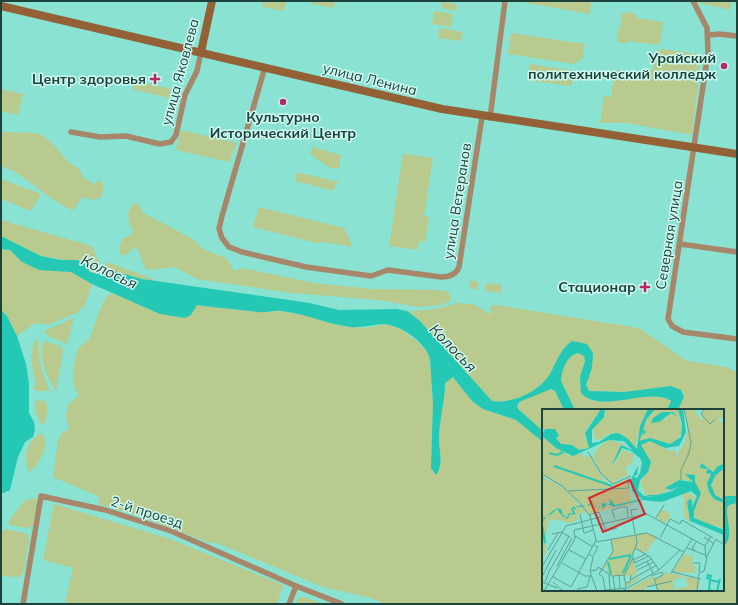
<svg xmlns="http://www.w3.org/2000/svg" width="738" height="605" font-family="Mulish,sans-serif">
<rect width="100%" height="100%" fill="#89e2d2"/>
<g fill="#b8ca8d">
<path d="M 263,1 L 286,1 L 284,11 L 262,7 Z"/>
<path d="M 312,1 L 335,1 L 334,8 L 311,4 Z"/>
<path d="M 516,1 L 592,1 L 589,14 Z"/>
<path d="M 698,1 L 731,1 L 730,10 L 699,3 Z"/>
<path d="M 442,2 L 457,4 L 456,11 L 442,8 Z"/>
<path d="M 434,11 L 453,14 L 451,27 L 432,24 Z"/>
<path d="M 625,12 L 636,14 L 637,18 L 663,22 L 660,43 L 657,45 L 629,41 L 624,44 L 617,41 L 618,31 L 620,29 L 621,15 Z"/>
<path d="M 439,28 L 463,32 L 461,41 L 438,38 Z"/>
<path d="M 511,33 L 585,44 L 582,59 L 574,64 L 508,54 Z"/>
<path d="M 662,49 L 698,54 L 701,58 L 692,135 L 627,123 L 600,123 L 604,96 L 611,97 L 614,75 L 617,76 L 618,70 L 646,75 L 653,68 L 656,52 Z"/>
<path d="M 530,64 L 575,71 L 577,78 L 573,77 L 572,85 L 570,86 L 528,80 Z"/>
<path d="M 134,81 L 171,89 L 169,98 L 132,89 Z"/>
<path d="M 1,89 L 23,94 L 18,115 L 1,111 Z"/>
<path d="M 181,130 L 237,143 L 229,162 L 176,150 Z"/>
<path d="M 1,132 L 34,133 L 42,135 L 52,143 L 68,162 L 78,168 L 84,178 L 94,184 L 99,180 C 105,185 104,190 101,197 L 94,200 L 82,197 L 74,210 C 64,210 27,179 15,172 C 11,170 6,168 1,166 Z"/>
<path d="M 312,147 L 341,155 L 339,168 L 330,168 L 310,154 Z"/>
<path d="M 403,154 L 433,158 L 424,216 L 429,217 L 425,242 L 419,241 L 418,250 L 389,246 Z"/>
<path d="M 297,172 L 338,182 L 333,191 L 295,181 Z"/>
<path d="M 1,179 L 41,194 L 31,211 L 1,199 Z"/>
<path d="M 134,203 L 138,203 L 143,213 L 191,238 L 203,249 L 226,258 L 233,269 L 236,271 L 242,268 L 314,283 L 371,289 L 441,290 L 448,292 L 451,298 L 450,301 L 442,305 L 421,307 L 406,305 L 379,300 L 292,293 L 197,279 L 175,267 L 147,270 C 140,262 142,253 135,247 L 126,255 L 120,254 L 119,248 L 123,238 L 130,236 L 133,231 C 128,221 125,212 134,203 Z"/>
<path d="M 259,207 L 344,228 L 353,247 L 323,242 L 316,243 L 253,227 Z"/>
<path d="M 1,220 L 92,246 L 100,264 L 95,274 L 90,272 L 84,263 L 41,256 L 1,236 Z"/>
<path d="M 1,249 L 10,250 L 22,262 L 71,272 L 92,284 L 85,305 L 77,313 L 47,325 L 35,323 L 17,336 L 7,316 L 1,310 Z"/>
<path d="M 107,262 L 158,281 L 112,275 L 109,277 L 102,276 Z"/>
<circle cx="474" cy="285" r="4.5"/>
<path d="M 486,283 L 502,285 L 501,293 L 485,291 Z"/>
<path d="M 115,293 L 160,314 L 191,315 L 197,305 L 259,312 L 280,311 L 304,315 L 342,326 L 365,328 L 387,324 L 402,330 L 419,343 L 429,353 L 430,359 L 433,403 L 431,468 L 436,475 C 444,464 439,451 439,439 C 439,420 445,402 445,383 L 453,377 L 472,401 L 483,409 L 516,420 L 543,442 L 543,590 L 723,590 L 723,547 C 735,537 726,521 727,508 L 729,505 L 737,503 L 737,604 L 386,604 L 371,598 L 323,587 L 217,543 L 207,542 L 140,516 L 98,504 L 100,497 L 53,477 L 58,441 L 61,434 L 68,430 L 69,427 L 66,416 L 68,405 L 79,395 C 69,381 74,364 78,348 L 89,340 L 99,312 L 107,296 Z"/>
<path d="M 457,303 L 473,304 L 492,315 L 490,307 L 496,305 L 639,328 L 687,361 L 726,367 L 736,372 L 737,496 L 726,496 L 723,498 L 723,410 L 678,410 L 684,397 L 684,393 L 671,386 L 624,392 L 589,391 L 586,385 L 592,368 L 576,341 L 572,341 C 561,348 557,361 551,372 C 541,391 513,404 492,401 L 420,321 L 407,311 C 425,311 440,309 457,303 Z"/>
<path d="M 74,318 L 67,344 L 48,336 L 44,331 Z"/>
<path d="M 36,340 L 39,341 C 37,360 43,374 50,391 L 35,391 L 34,387 L 36,383 C 32,366 28,355 36,340 Z"/>
<path d="M 45,341 L 60,346 L 63,351 L 56,392 C 47,375 39,362 43,342 Z"/>
<path d="M 578,353 L 584,356 L 585,361 L 580,377 L 581,393 C 585,396 590,400 595,401 C 616,404 654,389 671,401 L 667,410 L 575,410 L 561,381 C 562,370 566,356 578,353 Z"/>
<path d="M 546,389 C 558,387 559,402 564,410 L 543,410 L 543,431 L 518,409 L 519,402 Z"/>
<path d="M 37,400 L 45,401 L 48,408 L 45,423 L 41,424 L 36,413 L 35,403 Z"/>
<path d="M 42,433 C 51,444 39,466 29,472 C 23,456 26,441 42,433 Z"/>
<path d="M 34,498 L 37,500 L 33,526 L 26,528 L 10,525 L 9,521 L 24,501 Z"/>
<path d="M 54,504 L 170,539 L 283,585 L 277,604 L 65,604 L 73,568 L 43,560 Z"/>
<path d="M 6,529 L 28,534 L 29,539 L 23,574 L 19,577 L 1,576 L 1,537 L 2,532 Z"/>
<path d="M 299,597 L 304,597 L 323,604 L 296,604 Z"/>
</g>
<g fill="#25c8b4">
<path d="M 1,236 L 41,256 L 61,260 L 77,260 L 84,263 L 90,272 L 109,277 L 114,271 L 142,279 L 310,303 L 339,310 L 397,309 L 407,311 L 420,321 L 492,401 C 513,404 541,391 551,372 C 557,361 561,348 572,341 L 587,344 L 593,353 L 592,368 L 586,385 L 589,391 L 624,392 L 671,386 L 681,390 L 684,397 L 678,410 L 667,410 L 671,401 C 651,386 600,415 581,393 L 580,377 L 585,361 L 584,356 L 578,353 C 566,356 562,370 561,381 L 575,410 L 564,410 L 555,391 L 551,389 L 519,402 L 517,406 L 518,409 L 543,431 L 543,442 L 516,420 L 483,409 L 472,401 L 453,377 L 445,383 C 445,402 439,420 439,439 C 439,451 444,464 436,475 L 431,468 L 433,403 L 430,359 C 427,345 407,330 393,326 C 380,321 364,329 350,327 C 327,324 306,314 282,311 C 274,310 266,313 258,312 C 238,309 217,308 197,305 L 191,315 L 185,318 L 160,314 L 92,284 L 71,272 L 39,270 L 22,262 L 10,250 L 1,249 Z"/>
<path d="M 1,310 L 7,316 L 17,336 L 26,364 L 29,384 L 29,413 L 34,422 L 35,430 L 33,437 L 25,442 L 18,457 L 10,490 L 1,494 Z"/>
<path d="M 726,496 L 737,496 L 737,503 L 729,505 L 727,508 C 726,521 735,537 723,547 L 723,498 Z"/>
</g>
<g fill="none" stroke-linecap="round" stroke-linejoin="round">
<g stroke="#a88669" stroke-width="5.5">
<path d="M 693,1 L 707,28 L 708,53 L 668,319 L 672,326 L 683,332 L 737,339"/>
<path d="M 709,35 L 719,34 L 737,36"/>
<path d="M 265,67 L 222,216 L 219,229 L 222,238 L 229,247 L 242,252 L 306,267 L 371,276 L 388,270 L 441,277 C 449,277 456,275 459,267 L 482,117"/>
<path d="M 490,118 L 505,1"/>
<path d="M 71,132 L 100,137 L 126,136 L 160,144 L 171,142 L 176,135 L 185,95 L 197,71 L 201,52"/>
<path d="M 680,244 L 737,252"/>
<path d="M 23,604 L 41,496 L 105,510 L 171,531 L 296,586 L 342,604"/>
<path d="M 289,604 L 296,586"/>
</g>
<g stroke="#936135" stroke-width="8">
<path d="M 1,6 L 442,109 L 737,154"/>
<path d="M 201,52 L 212,1"/>
</g>
</g>
<g fill="#b52962" stroke="#cff9f1" stroke-width="1.5">
<circle cx="724" cy="66" r="4"/>
<path d="M153 73h4v4h4v4h-4v4h-4v-4h-4v-4h4z"/>
<circle cx="283" cy="102" r="4"/>
<path d="M643 281h4v4h4v4h-4v4h-4v-4h-4v-4h4z"/>
</g>
<g text-anchor="middle" stroke-width="3" stroke-linejoin="round" paint-order="stroke">
<g font-size="14" font-weight="bold" fill="#1c423b" stroke="#cff9f1" text-anchor="end">
<text x="716" y="63">Урайский<tspan x="716" dy="16">политехнический колледж</tspan></text>
<text x="146" y="84">Центр здоровья</text>
<text x="283" y="122" text-anchor="middle">Культурно<tspan x="283" dy="16">Исторический Центр</tspan></text>
<text x="636" y="292">Стационар</text>
</g>
<g font-size="14" fill="#1c423b" stroke="#cff9f1">
<text transform="translate(180 72) rotate(-75)" y="5">улица Яковлева</text>
<text transform="translate(370 79) rotate(14)" y="5">улица Ленина</text>
<text transform="translate(457 201) rotate(-81)" y="5">улица Ветеранов</text>
<text transform="translate(669 235) rotate(-81)" y="5">Северная улица</text>
<text transform="translate(147 512) rotate(18)" y="5">2-й проезд</text>
</g>
<g font-size="15" font-style="italic" fill="#233b37" stroke="#cff9f1">
<text transform="translate(109 272) rotate(25)" y="5">Колосья</text>
<text transform="translate(453 348) rotate(46)" y="5">Колосья</text>
</g>
</g>
<g transform="translate(542 409)">
<rect width="182" height="182" fill="#89e2d2"/>
<path d="M 0,0 L 59,0 L 43,22 L 43,30 L 48,38 L 37,41 L 30,36 L 19,35 L 14,29 L 17,27 L 13,20 L 3,20 L 0,24 ZM 64,0 L 106,0 L 99,15 L 94,34 L 95,39 L 84,28 L 74,24 L 61,26 L 64,27 L 57,31 L 52,29 L 51,19 L 63,8 ZM 113,0 L 136,0 L 140,22 L 134,33 L 128,35 L 115,31 L 97,32 L 101,23 L 102,26 L 104,22 L 101,21 L 104,11 ZM 120,3 L 132,3 L 133,6 L 128,5 L 123,10 L 110,14 L 111,9 ZM 142,0 L 151,0 L 159,11 L 161,9 L 159,5 L 163,0 L 182,0 L 182,9 L 178,9 L 176,12 L 182,13 L 182,55 L 172,63 L 160,54 L 158,57 L 166,60 L 164,64 L 169,65 L 165,74 L 167,83 L 172,90 L 182,94 L 182,107 L 169,104 L 182,108 L 182,119 L 159,113 L 153,108 L 152,102 L 159,84 L 153,73 L 152,66 L 145,65 L 151,73 L 139,70 L 123,79 L 136,78 L 115,86 L 104,86 L 98,73 L 106,63 L 109,53 L 98,38 L 101,33 L 110,32 L 127,42 L 134,41 L 134,48 L 141,36 L 145,35 L 142,35 L 146,21 ZM 0,27 L 27,47 L 39,44 L 40,49 L 43,46 L 48,48 L 59,67 L 71,79 L 26,81 L 0,65 ZM 66,31 L 79,34 L 87,39 L 80,36 L 80,39 L 93,45 L 79,39 L 67,66 L 80,41 L 91,45 L 90,55 L 84,58 L 86,67 L 74,71 L 74,74 L 86,70 L 87,78 L 73,79 L 72,75 L 59,64 L 51,48 L 56,39 ZM 182,59 L 182,91 L 175,88 L 169,80 L 172,68 ZM 0,67 L 24,81 L 44,103 L 35,106 L 36,111 L 29,114 L 10,110 L 6,113 L 3,130 L 5,141 L 0,151 L 0,99 L 6,97 L 0,96 ZM 38,80 L 88,80 L 89,92 L 73,96 L 68,92 L 68,95 L 66,94 L 63,94 L 72,98 L 91,92 L 105,93 L 88,93 L 90,97 L 83,96 L 47,105 L 27,82 ZM 144,83 L 153,88 L 149,97 L 150,90 L 147,90 L 145,93 L 148,113 L 142,108 L 142,90 L 140,87 ZM116 107a6 6 0 1 1 12 0a6 6 0 1 1-12 0ZM 101,124 L 109,125 L 115,128 L 103,145 L 96,140 L 93,141 L 94,139 L 93,138 L 90,148 L 96,164 L 94,163 L 95,169 L 99,169 L 84,178 L 84,174 L 93,170 L 93,166 L 83,167 L 83,170 L 82,166 L 72,167 L 65,163 L 66,158 L 61,161 L 71,142 L 69,130 ZM 150,143 L 152,144 L 149,149 L 151,149 L 150,155 L 155,159 L 152,161 L 155,164 L 131,163 L 142,145 L 147,147 L 151,146 ZM 121,163 L 153,169 L 158,173 L 157,177 L 155,181 L 116,182 L 113,170 L 118,168 ZM 142,167 L 146,177 L 132,181 L 131,172 ZM 111,167 L 113,176 L 103,178 L 103,182 L 83,182 Z" fill="#b8ca8d" fill-rule="evenodd"/>
<path d="M 59,0 L 63,0 L 62,8 L 50,21 L 50,34 L 57,33 L 69,25 L 76,24 L 85,29 L 95,40 L 98,17 L 106,0 L 113,0 L 104,11 L 101,21 L 104,22 L 102,26 L 101,23 L 97,32 L 108,29 L 128,35 L 139,28 L 140,15 L 136,0 L 141,0 L 144,23 L 137,37 L 123,39 L 108,32 L 99,36 L 109,53 L 106,63 L 98,71 L 96,81 L 102,87 L 113,88 L 102,86 L 115,86 L 130,82 L 137,77 L 129,81 L 123,79 L 137,71 L 151,73 L 143,65 L 153,66 L 153,73 L 159,84 L 152,102 L 152,109 L 182,121 L 182,126 L 148,112 L 145,93 L 147,90 L 150,91 L 150,98 L 155,87 L 149,82 L 120,93 L 101,91 L 72,98 L 65,95 L 61,100 L 60,97 L 55,100 L 55,98 L 52,97 L 50,92 L 50,95 L 46,97 L 45,92 L 44,96 L 40,98 L 35,98 L 34,101 L 30,99 L 34,105 L 27,106 L 26,110 L 24,110 L 23,107 L 22,108 L 21,108 L 14,99 L 13,102 L 8,106 L 5,107 L 4,110 L 2,110 L 2,108 L 1,109 L 2,111 L 0,114 L 1,109 L 3,108 L 4,110 L 5,107 L 14,99 L 19,100 L 21,107 L 23,106 L 25,110 L 26,105 L 31,104 L 29,100 L 32,97 L 34,100 L 35,97 L 44,96 L 45,91 L 46,96 L 50,92 L 53,97 L 55,97 L 55,99 L 60,97 L 61,99 L 59,94 L 68,95 L 67,89 L 73,96 L 100,90 L 90,82 L 89,71 L 91,66 L 96,57 L 95,66 L 91,67 L 95,69 L 98,64 L 100,54 L 98,49 L 89,42 L 80,39 L 77,45 L 69,58 L 79,36 L 90,41 L 82,32 L 66,31 L 31,47 L 14,39 L 0,27 L 3,20 L 13,20 L 17,27 L 14,29 L 19,35 L 30,36 L 37,41 L 47,39 L 43,24 ZM 120,3 L 131,3 L 135,7 L 129,4 L 117,13 L 109,14 L 111,9 ZM 159,54 L 171,63 L 176,57 L 182,55 L 182,59 L 173,67 L 169,76 L 173,86 L 182,91 L 182,94 L 172,90 L 167,83 L 165,74 L 169,65 L 164,64 L 166,60 L 158,59 Z" fill="#25c8b4"/>
<path fill="none" stroke="#25c8b4" stroke-width="2" d="M 7,44 L 15,46 L 21,43M 12,57 L 70,77M 0,115 L 3,134M 67,150 L 89,146M 66,153 L 69,165M 81,164 L 89,147M 168,170 L 165,169 L 166,166 L 169,167 L 168,170M 172,182 L 167,181 L 168,171 L 177,173M 175,182 L 178,170"/>
<path fill="none" stroke="#5da296" stroke-width="1" d="M 163,0 L 159,5 L 168,15 L 173,10M 46,43 L 60,66 L 71,75M 0,65 L 20,77 L 37,93 L 48,107 L 54,131 L 29,178 L 11,168M 139,71 L 139,61 L 147,44 L 149,33 L 142,0M 71,75 L 89,67M 26,82 L 87,79 L 86,70M 38,105 L 42,124 L 51,121M 47,106 L 57,103 L 64,122 L 75,119M 90,107 L 89,101 L 95,100M 90,107 L 93,125M 114,109 L 122,96M 73,110 L 70,101 L 80,98 L 85,98 L 86,108M 10,125 L 19,123 L 28,128M 33,127 L 51,138M 169,127 L 163,137 L 164,149 L 174,130 L 182,136M 162,128 L 172,135M 118,129 L 128,110 L 138,115 L 140,111 L 171,129M 69,130 L 71,142 L 57,165 L 61,168 L 63,181 L 84,179M 150,130 L 163,137M 54,133 L 105,124 L 142,143M 93,139 L 108,148 L 117,161M 145,139 L 163,146M 6,141 L 16,124M 27,141 L 44,150M 153,141 L 150,139 L 155,132M 47,145 L 51,148 L 48,163 L 55,182M 51,147 L 56,138 L 52,136M 90,147 L 95,134 L 94,126M 91,147 L 92,154 L 107,147M 91,151 L 104,145M 105,152 L 111,164M 20,154 L 43,167 L 50,167M 151,154 L 158,154 L 157,163M 15,157 L 30,129M 0,158 L 24,117 L 58,108M 93,158 L 110,150M 8,161 L 27,127M 95,161 L 112,153M 48,162 L 55,161 L 56,158 L 70,167 L 82,166M 131,163 L 159,170M 67,165 L 68,180M 1,166 L 14,141M 71,167 L 73,182M 77,167 L 78,179M 109,167 L 120,163 L 121,166 L 113,170M 112,169 L 116,182M 88,171 L 115,156M 0,173 L 15,179M 3,173 L 8,160M 11,173 L 21,182M 83,174 L 88,173 L 89,166M 84,178 L 82,167 L 91,149M 105,178 L 130,172M 35,180 L 45,178 L 48,168M 155,181 L 157,164 L 162,162 L 165,149M 2,182 L 33,130 L 32,121 L 105,105 L 150,130 L 129,164 L 131,163M 80,182 L 117,161 L 138,141"/>
<path fill="#d62828" fill-opacity="0.15" stroke="#d62828" stroke-width="2" d="M 88,71 L 103,105 L 61,123 L 47,89 Z"/>
<rect width="182" height="182" fill="none" stroke="#1c423b" stroke-width="2"/>
</g>
<rect width="738" height="605" fill="none" stroke="#1c423b" stroke-width="4"/>
</svg>
